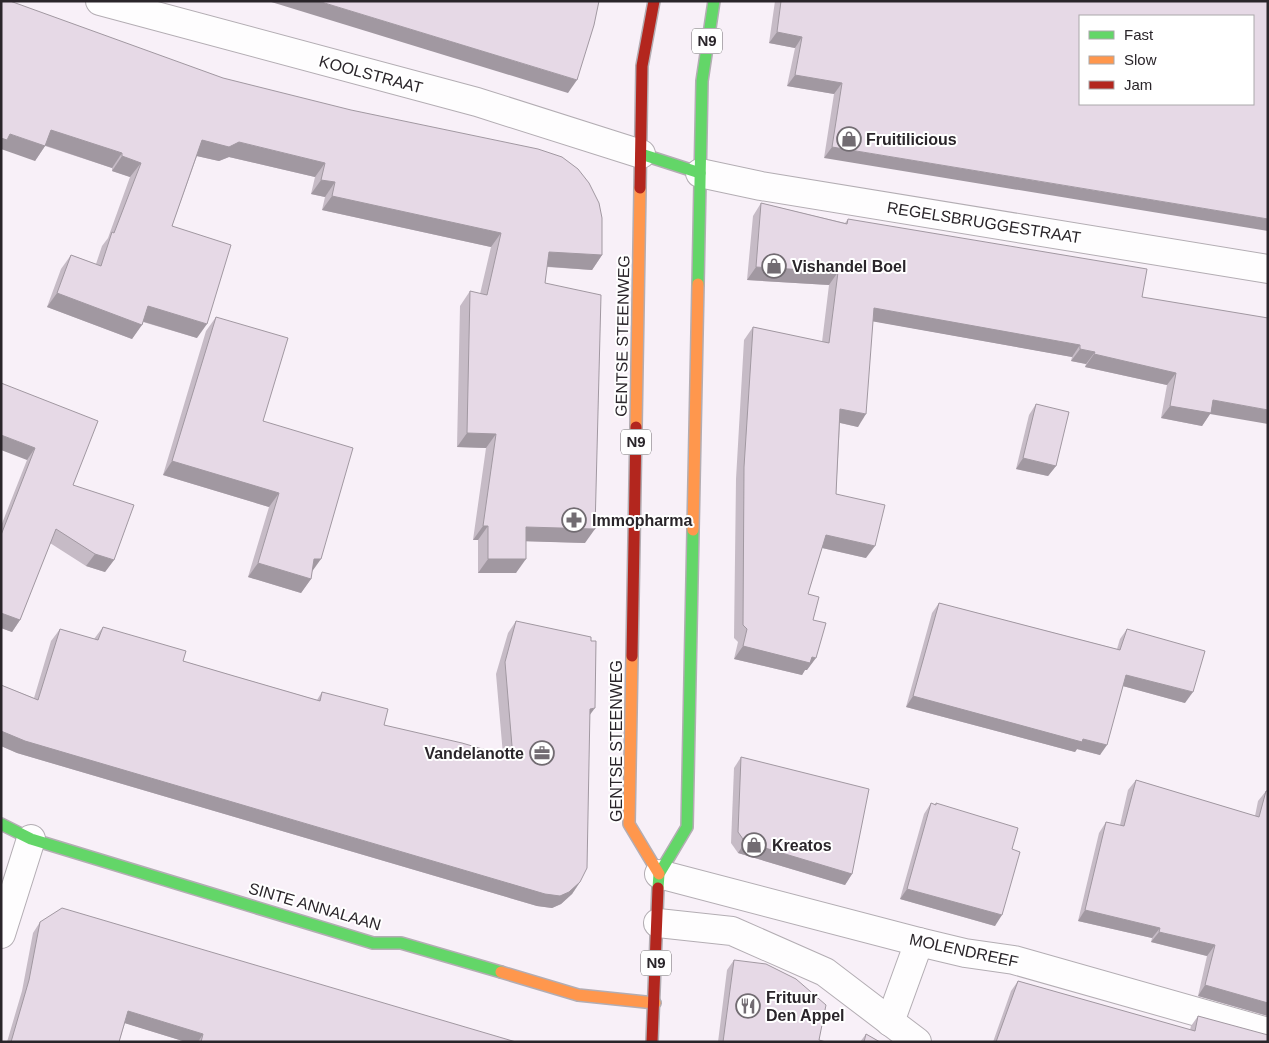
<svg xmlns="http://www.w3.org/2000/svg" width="1269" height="1043" font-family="Arial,sans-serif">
<rect width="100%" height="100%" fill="#f8f0f8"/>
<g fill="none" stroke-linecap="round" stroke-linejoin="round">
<g stroke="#b3adb3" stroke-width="30">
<g id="street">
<path d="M 100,1 L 477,102 L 641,154"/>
<path d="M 700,173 L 761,186 L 1268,269"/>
<path d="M 659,874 L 919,942 L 965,953 L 1014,960 L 1268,1032"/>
<path d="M 658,923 L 732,931 L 825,972 L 917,1042"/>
<path d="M 1,934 L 31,839"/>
<path d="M 890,1022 L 919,942"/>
</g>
</g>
<g stroke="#b3adb3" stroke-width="14">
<g id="fast">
<path d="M 641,154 L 700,173"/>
<path d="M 698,284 L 702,81 L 714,1"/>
<path d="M 1,824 L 31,839 L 373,943 L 401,943 L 501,972"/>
<path d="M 658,888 L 659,874 L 687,827 L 693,530"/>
</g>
</g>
<g stroke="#b3adb3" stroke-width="14">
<g id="slow">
<path d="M 636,427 L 640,188"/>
<path d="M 693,530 L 698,284"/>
<path d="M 632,656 L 629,824 L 659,874"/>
<path d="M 501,972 L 578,995 L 655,1003"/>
</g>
</g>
<g stroke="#b3adb3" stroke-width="14">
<g id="jam">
<path d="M 640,188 L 642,66 L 654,1"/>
<path d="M 632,656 L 636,427"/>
<path d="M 652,1042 L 658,888"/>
</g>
</g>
<use href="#street" stroke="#fefdfe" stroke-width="28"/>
<use href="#fast" stroke="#63d668" stroke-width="11"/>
<use href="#slow" stroke="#ff974d" stroke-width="11"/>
<use href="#jam" stroke="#b3261e" stroke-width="11"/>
</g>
<g fill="#c6bbc6">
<path d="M 1,1 L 602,255 L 592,270 L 547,267 L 545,283 L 585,543 L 526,541 L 516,573 L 478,573 L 478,540 L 473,540 L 486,448 L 457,447 L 460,306 L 470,291 L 480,294 L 491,247 L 322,210 L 325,197 L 311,194 L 315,177 L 229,157 L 219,161 L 197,156 L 172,226 L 197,338 L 143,322 L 132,339 L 47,307 L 61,269 L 71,255 L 96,264 L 102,246 L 108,238 L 130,177 L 112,171 L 112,168 L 45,146 L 35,161 Z"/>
<path d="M 775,1 L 1268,1 L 824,158 L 834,94 L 787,86 L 795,48 L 769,43 Z"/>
<path d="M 761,203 L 845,223 L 848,219 L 1142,297 L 1210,414 L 1202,426 L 1161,418 L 1167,385 L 1085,367 L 1086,364 L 1071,361 L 1072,357 L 873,321 L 858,427 L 840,423 L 836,494 L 866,558 L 822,548 L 808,594 L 813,620 L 807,670 L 805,670 L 802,675 L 734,659 L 738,642 L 734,638 L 736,479 L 744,340 L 753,327 L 822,342 L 829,285 L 747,280 L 753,216 Z"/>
<path d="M 216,317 L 263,421 L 312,571 L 311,579 L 301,593 L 248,577 L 269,507 L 163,475 L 206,331 Z"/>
<path d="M 1,383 L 73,485 L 114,560 L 105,572 L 86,566 L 50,543 L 20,620 L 12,632 L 1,628 L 1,526 L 27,460 Z"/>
<path d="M 1036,404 L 1056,466 L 1048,476 L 1016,469 L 1029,415 Z"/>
<path d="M 939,603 L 1117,649 L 1120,639 L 1127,629 L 1185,703 L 1123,686 L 1100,755 L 1077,749 L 1075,752 L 906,707 L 932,613 Z"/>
<path d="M 516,621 L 590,715 L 580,882 L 572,894 L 561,904 L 552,908 L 537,906 L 17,753 L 1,746 L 1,685 L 34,698 L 51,641 L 60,629 L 94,639 L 103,627 L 183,661 L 234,676 L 317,700 L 322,692 L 384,725 L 503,755 L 496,674 L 508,633 Z"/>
<path d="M 741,757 L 852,874 L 845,885 L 738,853 L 731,843 L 734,768 Z"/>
<path d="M 1136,780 L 1255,816 L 1258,801 L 1266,791 L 1268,1016 L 1198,996 L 1207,956 L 1151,942 L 1152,938 L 1078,921 L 1099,833 L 1106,822 L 1120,825 L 1128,790 Z"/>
<path d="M 931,803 L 935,805 L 936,803 L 1012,849 L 995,926 L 900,899 L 924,814 Z"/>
<path d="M 40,922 L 516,1042 L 186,1042 L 125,1023 L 119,1042 L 7,1042 L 22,991 L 33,933 Z"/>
<path d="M 734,960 L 819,1040 L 826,1042 L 718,1042 L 727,970 Z"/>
<path d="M 1018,981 L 1190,1030 L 1191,1026 L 1198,1016 L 1268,1042 L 993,1042 L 1011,991 Z"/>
<path d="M 866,1034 L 880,1042 L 860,1042 Z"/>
</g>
<g fill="#a198a1">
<path d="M 268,1 L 318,1 L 577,80 L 568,93 Z"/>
<path d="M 777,32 L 802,37 L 795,48 L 769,43 Z"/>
<path d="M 795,75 L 842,83 L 834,94 L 787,86 Z"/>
<path d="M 51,130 L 122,153 L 112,168 L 41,144 Z"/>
<path d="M 10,134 L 45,146 L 35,161 L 1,149 L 1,138 Z"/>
<path d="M 202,140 L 239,142 L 325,163 L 315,177 L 229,157 L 219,161 L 192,155 Z"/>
<path d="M 832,147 L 1268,219 L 1268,231 L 824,158 Z"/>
<path d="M 122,156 L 141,163 L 130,177 L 112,171 Z"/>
<path d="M 321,180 L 335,182 L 325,197 L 311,194 Z"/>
<path d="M 332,196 L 501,233 L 491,247 L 322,210 Z"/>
<path d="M 549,252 L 602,255 L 592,270 L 539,266 Z"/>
<path d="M 756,267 L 838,272 L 829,285 L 747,280 Z"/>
<path d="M 57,293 L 142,325 L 132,339 L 47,307 Z"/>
<path d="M 148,306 L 207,324 L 197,338 L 138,320 Z"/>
<path d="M 874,308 L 1080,345 L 1072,357 L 865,320 Z"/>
<path d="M 1080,349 L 1095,352 L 1086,364 L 1071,361 Z"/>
<path d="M 1094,354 L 1176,373 L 1167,385 L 1085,367 Z"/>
<path d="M 1213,400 L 1268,410 L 1268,424 L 1210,414 L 1202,426 L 1161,418 L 1170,406 Z"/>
<path d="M 840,409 L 866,414 L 858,427 L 832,421 Z"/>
<path d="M 467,433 L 496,434 L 486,448 L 457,447 Z"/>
<path d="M 1,435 L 35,448 L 27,460 L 1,450 Z"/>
<path d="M 1023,458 L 1056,466 L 1048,476 L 1016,469 Z"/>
<path d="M 172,461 L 279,493 L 269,507 L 163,475 Z"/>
<path d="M 483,526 L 488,526 L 478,540 L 473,540 Z"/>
<path d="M 526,527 L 595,529 L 585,543 L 516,541 Z"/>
<path d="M 826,535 L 875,546 L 866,558 L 818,547 Z"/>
<path d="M 95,554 L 114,560 L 105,572 L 86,566 Z"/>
<path d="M 314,559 L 321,559 L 311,573 Z"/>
<path d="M 488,559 L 526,559 L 516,573 L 478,573 Z"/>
<path d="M 258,563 L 311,579 L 301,593 L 248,577 Z"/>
<path d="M 1,613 L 20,620 L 12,632 L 1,628 Z"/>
<path d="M 743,646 L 812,657 L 816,658 L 807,670 L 805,670 L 802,675 L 734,659 Z"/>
<path d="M 1126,675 L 1193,692 L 1185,703 L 1119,685 Z"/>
<path d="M 913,696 L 1083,739 L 1107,745 L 1100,755 L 1077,749 L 1075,752 L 906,707 Z"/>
<path d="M 595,708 L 586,720 L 590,709 Z"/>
<path d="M 1,731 L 580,882 L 572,894 L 561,904 L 552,908 L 537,906 L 17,753 L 1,746 Z"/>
<path d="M 745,842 L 852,874 L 845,885 L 738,853 Z"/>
<path d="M 907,889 L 1002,915 L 995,926 L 900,899 Z"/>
<path d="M 1085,910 L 1160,928 L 1152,938 L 1078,921 Z"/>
<path d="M 1159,932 L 1215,945 L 1207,956 L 1151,942 Z"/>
<path d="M 1205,985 L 1268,1003 L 1268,1016 L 1198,996 Z"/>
<path d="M 128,1011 L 203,1034 L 198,1042 L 186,1042 L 121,1022 Z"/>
</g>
<g fill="#e6d9e6" stroke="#a198a1" fill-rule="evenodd">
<path d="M 1,1 L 10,1 L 223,78 L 351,110 L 538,149 L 562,157 L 578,169 L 589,183 L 599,203 L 602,218 L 602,255 L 549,252 L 545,283 L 601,295 L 595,529 L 526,527 L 526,559 L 488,559 L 488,526 L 483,526 L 496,434 L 467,433 L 470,291 L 487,295 L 501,233 L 332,196 L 335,182 L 321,180 L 325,163 L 239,142 L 229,147 L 202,140 L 172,226 L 231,245 L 207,324 L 148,306 L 142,325 L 57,293 L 71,255 L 101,266 L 112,232 L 114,233 L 141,163 L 122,156 L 122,153 L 51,130 L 45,146 L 10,134 L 7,140 L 1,138 Z"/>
<path d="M 318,1 L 599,1 L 594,25 L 577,80 Z"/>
<path d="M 781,1 L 1268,1 L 1268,219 L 832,147 L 842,83 L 795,75 L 802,37 L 777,32 ZM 1080,16 L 1253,16 L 1253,104 L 1080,104 Z"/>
<path d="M 761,203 L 847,224 L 848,219 L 1147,269 L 1142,297 L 1268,318 L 1268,410 L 1213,400 L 1211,413 L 1170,406 L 1176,373 L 1094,354 L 1095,352 L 1080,349 L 1080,345 L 874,308 L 866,414 L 840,409 L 836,494 L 885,505 L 875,546 L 826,535 L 808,594 L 819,597 L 813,620 L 826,623 L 816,658 L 812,657 L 810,663 L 743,646 L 747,629 L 743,625 L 744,467 L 753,327 L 829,343 L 838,272 L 756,267 Z"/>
<path d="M 216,317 L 288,338 L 263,421 L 353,448 L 321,559 L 314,559 L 311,579 L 258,563 L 279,493 L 172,461 Z"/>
<path d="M 1,383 L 98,421 L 73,485 L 134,505 L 114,560 L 95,554 L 56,529 L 20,620 L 1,613 L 1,535 L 35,448 L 1,435 Z"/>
<path d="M 1036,404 L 1069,412 L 1056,466 L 1023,458 Z"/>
<path d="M 939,603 L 1120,650 L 1127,629 L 1205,651 L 1193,692 L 1126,675 L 1107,745 L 1083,739 L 1082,742 L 913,696 Z"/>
<path d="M 516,621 L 591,637 L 591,641 L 596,641 L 595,708 L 590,709 L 587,868 L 580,882 L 569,892 L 560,896 L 545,894 L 25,741 L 1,731 L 1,685 L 38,700 L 60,629 L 98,640 L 103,627 L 186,651 L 183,661 L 234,676 L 320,701 L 322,692 L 388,709 L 384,725 L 462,743 L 513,758 L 505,662 Z"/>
<path d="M 741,757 L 869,789 L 852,874 L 745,842 L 738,832 Z"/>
<path d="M 1136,780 L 1259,817 L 1266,791 L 1268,791 L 1268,1003 L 1205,985 L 1215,945 L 1159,932 L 1160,928 L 1085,910 L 1106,822 L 1124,826 Z"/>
<path d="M 931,803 L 936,805 L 936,803 L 1018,828 L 1012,849 L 1020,852 L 1002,915 L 907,889 Z"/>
<path d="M 62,908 L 516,1042 L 201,1042 L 203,1034 L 128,1011 L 119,1042 L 11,1042 L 29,980 L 40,922 Z"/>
<path d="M 734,960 L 766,964 L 796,979 L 826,1005 L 819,1040 L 826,1042 L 723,1042 Z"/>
<path d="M 1018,981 L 1195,1031 L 1198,1016 L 1268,1035 L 1268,1042 L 996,1042 Z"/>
<path d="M 866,1034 L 880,1042 L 864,1042 Z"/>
</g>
<defs>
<g id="shop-ring" transform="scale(1.25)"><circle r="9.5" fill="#fff" stroke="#726c72" stroke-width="1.5"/><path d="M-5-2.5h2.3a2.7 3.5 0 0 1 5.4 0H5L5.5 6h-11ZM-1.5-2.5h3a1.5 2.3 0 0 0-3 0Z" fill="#726c72"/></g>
<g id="pharmacy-ring" transform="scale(1.25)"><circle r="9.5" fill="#fff" stroke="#726c72" stroke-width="1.5"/><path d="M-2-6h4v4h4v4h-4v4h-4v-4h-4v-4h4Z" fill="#726c72"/></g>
<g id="office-ring" transform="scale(1.25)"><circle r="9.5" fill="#fff" stroke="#726c72" stroke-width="1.5"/><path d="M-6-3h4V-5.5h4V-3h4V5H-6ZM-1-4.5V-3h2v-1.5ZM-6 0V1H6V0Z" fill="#726c72"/></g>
<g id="restaurant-ring" transform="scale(1.25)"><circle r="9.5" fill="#fff" stroke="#726c72" stroke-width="1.5"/><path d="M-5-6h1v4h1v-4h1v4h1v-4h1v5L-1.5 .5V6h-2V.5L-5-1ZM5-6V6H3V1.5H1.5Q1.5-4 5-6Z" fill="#726c72"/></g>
</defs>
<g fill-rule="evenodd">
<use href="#shop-ring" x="849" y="139"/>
<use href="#shop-ring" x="774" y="266"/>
<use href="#pharmacy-ring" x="574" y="520"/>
<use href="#office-ring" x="542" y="753"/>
<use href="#shop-ring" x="754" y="845"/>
<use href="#restaurant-ring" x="748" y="1006"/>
</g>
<g text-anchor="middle" stroke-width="4" stroke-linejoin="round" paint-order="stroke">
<g fill="#fff" stroke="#6a666a" stroke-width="1">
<rect x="692" y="28.5" width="30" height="25" rx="4"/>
<rect x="621" y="429.5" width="30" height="25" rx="4"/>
<rect x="641" y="950.5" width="30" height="25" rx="4"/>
</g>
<g font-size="15" font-weight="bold" fill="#2a252a">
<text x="707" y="46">N9</text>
<text x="636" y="447">N9</text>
<text x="656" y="968">N9</text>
</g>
<g font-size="16" fill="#2a252a" stroke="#fff">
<text transform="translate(371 74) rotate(15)" y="6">KOOLSTRAAT</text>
<text transform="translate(984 222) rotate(9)" y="6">REGELSBRUGGESTRAAT</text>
<text transform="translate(622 336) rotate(-89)" y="6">GENTSE STEENWEG</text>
<text transform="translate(616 741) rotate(-90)" y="6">GENTSE STEENWEG</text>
<text transform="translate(315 906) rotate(16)" y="6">SINTE ANNALAAN</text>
<text transform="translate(964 950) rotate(12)" y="6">MOLENDREEF</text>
</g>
<g font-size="16" font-weight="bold" fill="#2a252a" stroke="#fff" text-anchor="start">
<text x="866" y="145">Fruitilicious</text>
<text x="792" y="272">Vishandel Boel</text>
<text x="592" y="526">Immopharma</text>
<text x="524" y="759" text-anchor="end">Vandelanotte</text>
<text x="772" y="851">Kreatos</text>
<text x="766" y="1003">Frituur<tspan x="766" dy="18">Den Appel</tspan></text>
</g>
</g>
<rect width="1269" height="1043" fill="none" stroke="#2a252a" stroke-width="5"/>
<rect x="1079" y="15" width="175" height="90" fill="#ffffff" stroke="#aaa8aa"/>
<rect x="1089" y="31" width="25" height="8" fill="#63d668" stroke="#aaa8aa"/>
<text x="1124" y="40" font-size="15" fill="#2a252a">Fast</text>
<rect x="1089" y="56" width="25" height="8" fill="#ff974d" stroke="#aaa8aa"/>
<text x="1124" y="65" font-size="15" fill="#2a252a">Slow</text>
<rect x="1089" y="81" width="25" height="8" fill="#b3261e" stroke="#aaa8aa"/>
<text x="1124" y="90" font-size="15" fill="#2a252a">Jam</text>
</svg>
